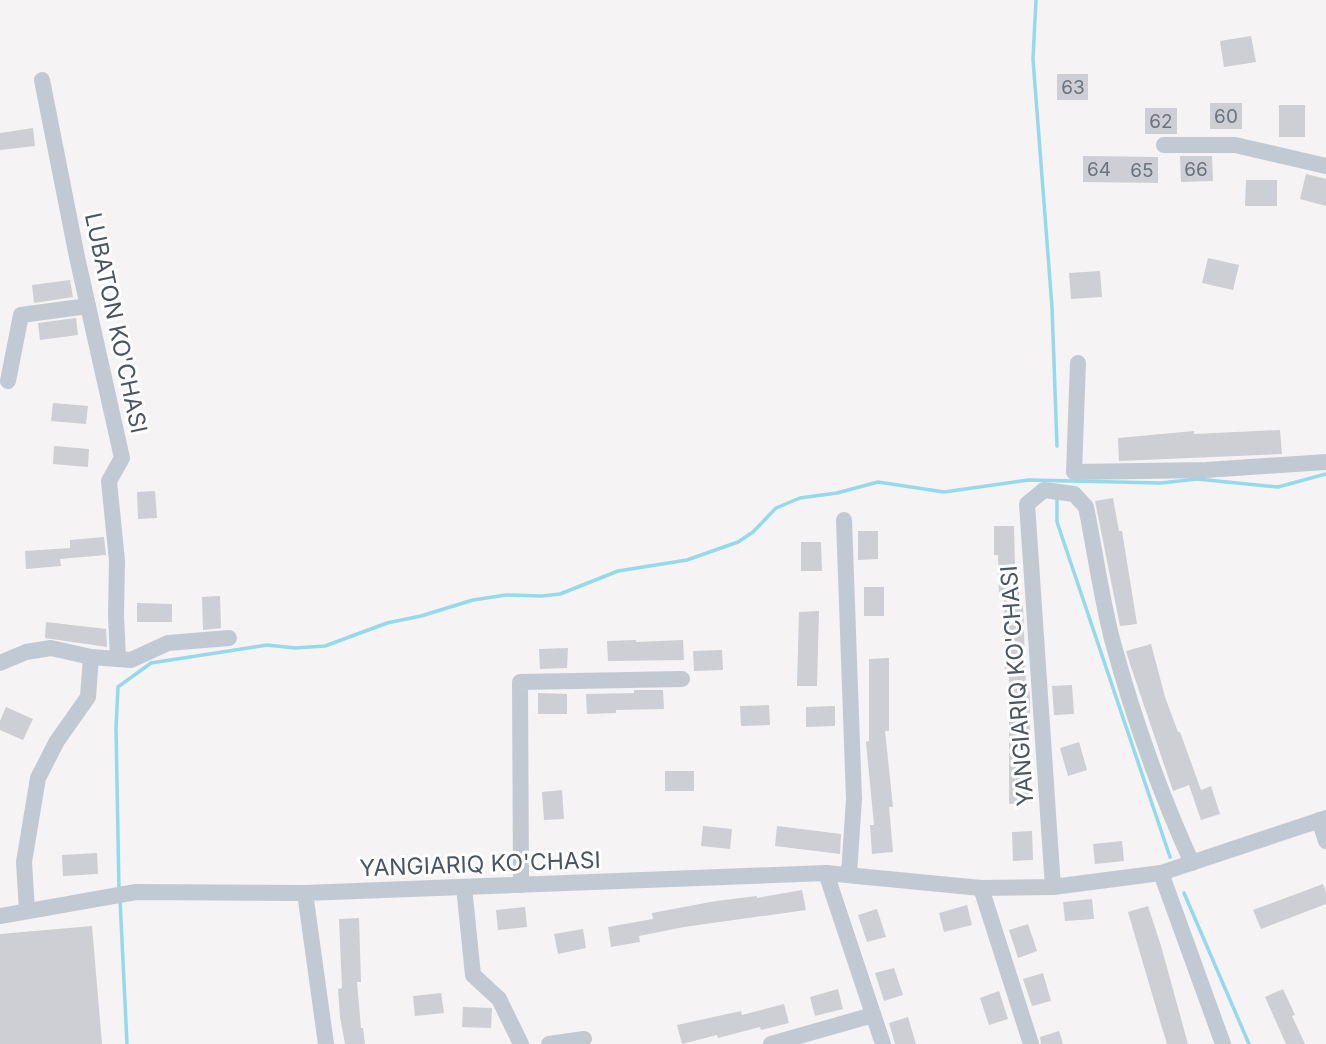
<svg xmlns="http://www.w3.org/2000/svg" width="1326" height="1044" font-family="Inter,sans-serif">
<rect width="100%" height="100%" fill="#f5f3f3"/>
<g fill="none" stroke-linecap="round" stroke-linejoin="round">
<g stroke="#92daec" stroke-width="3.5">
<path d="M 1036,0 L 1033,59 L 1052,307 L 1057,446"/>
<path d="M 1057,499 L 1057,522 L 1170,857"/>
<path d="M 119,892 L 116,728 L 118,687 L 151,663 L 267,645 L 295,648 L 325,646 L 387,623 L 421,616 L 473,600 L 506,595 L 542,596 L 560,594 L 618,571 L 687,560 L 738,542 L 753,532 L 776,508 L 800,498 L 837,493 L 878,482 L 944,492 L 1028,480 L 1161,483 L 1197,479 L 1278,487 L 1326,474"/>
<path d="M 1184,893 L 1249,1044"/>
<path d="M 120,899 L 127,1044"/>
</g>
</g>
<g fill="#cdcfd5">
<path d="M 1251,36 L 1256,62 L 1224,67 L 1220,41 Z"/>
<rect x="1057" y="74" width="31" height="26"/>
<rect x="1210" y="103" width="32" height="26"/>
<rect x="1279" y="105" width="26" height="32"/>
<rect x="1145" y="108" width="32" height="26"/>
<path d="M 33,128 L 35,146 L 0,150 L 0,133 Z"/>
<path d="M 1083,156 L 1158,157 L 1158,183 L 1083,182 Z"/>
<path d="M 1180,156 L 1212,156 L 1213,181 L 1181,182 Z"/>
<path d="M 1306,174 L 1326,179 L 1326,206 L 1300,199 Z"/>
<path d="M 1246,180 L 1277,180 L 1277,206 L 1245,206 Z"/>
<path d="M 1208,258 L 1239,265 L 1233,290 L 1202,283 Z"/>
<path d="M 1100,271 L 1102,297 L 1071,299 L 1069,273 Z"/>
<path d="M 70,280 L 73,297 L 34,303 L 32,285 Z"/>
<path d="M 76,318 L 78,335 L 40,340 L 38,323 Z"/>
<path d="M 53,403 L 88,406 L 86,424 L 51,421 Z"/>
<path d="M 1280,430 L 1282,454 L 1119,461 L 1118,438 L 1194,431 L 1194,434 Z"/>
<path d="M 54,446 L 89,449 L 88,467 L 53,464 Z"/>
<path d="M 155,491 L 157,518 L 138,519 L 137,492 Z"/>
<path d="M 1113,498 L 1119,531 L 1122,531 L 1137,624 L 1120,626 L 1095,501 Z"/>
<path d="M 994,526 L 1014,526 L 1015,567 L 1019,567 L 1019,606 L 1023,606 L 1026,688 L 1029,688 L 1030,698 L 1029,803 L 1009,804 L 1009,675 L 1005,675 L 1004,596 L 999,596 L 998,555 L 994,555 Z"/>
<path d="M 858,531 L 878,531 L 878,559 L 858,560 Z"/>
<path d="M 104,537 L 106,555 L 60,559 L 61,566 L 26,569 L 25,551 L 70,548 L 70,540 Z"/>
<path d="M 801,542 L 821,542 L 822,571 L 801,571 Z"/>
<rect x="864" y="587" width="20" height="29"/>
<path d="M 220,596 L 221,628 L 203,630 L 202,597 Z"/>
<path d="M 137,603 L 172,604 L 172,622 L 137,622 Z"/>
<path d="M 819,611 L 817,686 L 797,686 L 799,612 Z"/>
<path d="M 46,622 L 106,629 L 107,647 L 45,638 Z"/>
<path d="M 636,640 L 636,642 L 683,640 L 684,660 L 608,661 L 607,641 Z"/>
<path d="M 1151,644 L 1165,697 L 1178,732 L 1180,732 L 1201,790 L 1211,786 L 1220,814 L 1201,820 L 1189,785 L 1173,791 L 1130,664 L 1126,651 Z"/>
<path d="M 568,648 L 567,668 L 540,669 L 539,649 Z"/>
<path d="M 722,650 L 723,670 L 694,671 L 693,651 Z"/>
<path d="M 889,658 L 889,731 L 885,731 L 893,807 L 889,807 L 893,852 L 872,854 L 870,825 L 874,825 L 866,742 L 869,741 L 869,659 Z"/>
<path d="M 1072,685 L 1074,714 L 1054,715 L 1052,686 Z"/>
<path d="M 634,690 L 663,690 L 664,709 L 616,710 L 616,713 L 587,714 L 586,694 L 634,693 Z"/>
<path d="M 538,693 L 567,694 L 567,714 L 538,714 Z"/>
<path d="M 769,705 L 770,725 L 741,726 L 740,706 Z"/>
<path d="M 835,706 L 835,726 L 806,727 L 806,707 Z"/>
<path d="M 6,707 L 33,719 L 23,740 L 0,730 L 0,721 Z"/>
<path d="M 1079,742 L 1087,770 L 1068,776 L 1060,748 Z"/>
<rect x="665" y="771" width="29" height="20"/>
<path d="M 562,790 L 564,819 L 544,820 L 542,792 Z"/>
<path d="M 703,826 L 732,829 L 730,849 L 701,846 Z"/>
<path d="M 777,826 L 841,834 L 840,854 L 775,846 Z"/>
<path d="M 1032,831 L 1033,860 L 1013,861 L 1012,832 Z"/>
<path d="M 1122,841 L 1124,861 L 1095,864 L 1093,844 Z"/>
<path d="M 97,853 L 98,874 L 63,876 L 62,855 Z"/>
<path d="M 1323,884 L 1326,892 L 1326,904 L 1261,929 L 1253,910 Z"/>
<path d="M 802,890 L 806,910 L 684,927 L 639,936 L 640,942 L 611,947 L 608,927 L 653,919 L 652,913 L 716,901 L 757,896 L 757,898 Z"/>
<path d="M 1092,899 L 1094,919 L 1065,921 L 1063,902 Z"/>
<path d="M 967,905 L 972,925 L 944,932 L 939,913 Z"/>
<path d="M 1148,906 L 1161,946 L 1188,1044 L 1167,1044 L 1160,1021 L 1128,912 Z"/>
<path d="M 525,907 L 527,927 L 498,930 L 496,910 Z"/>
<path d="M 877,909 L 886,937 L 867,942 L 858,915 Z"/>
<path d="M 359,918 L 361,982 L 357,982 L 361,1028 L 363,1028 L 365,1044 L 345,1044 L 340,1017 L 338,989 L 342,988 L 339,919 Z"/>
<path d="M 1028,924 L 1037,951 L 1018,958 L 1009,930 Z"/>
<path d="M 92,926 L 102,1044 L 0,1044 L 0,934 Z"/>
<path d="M 583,929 L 586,948 L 558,954 L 554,934 Z"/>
<path d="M 894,968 L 903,995 L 884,1001 L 875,973 Z"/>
<path d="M 1043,973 L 1051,1001 L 1032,1006 L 1023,979 Z"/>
<path d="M 838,989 L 843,1009 L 815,1016 L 810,997 Z"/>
<path d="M 1283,989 L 1295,1015 L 1292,1016 L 1305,1044 L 1286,1044 L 1265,997 Z"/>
<path d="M 999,991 L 1008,1019 L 989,1025 L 980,998 Z"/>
<path d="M 441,993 L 444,1013 L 415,1016 L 413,996 Z"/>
<path d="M 784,1004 L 789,1023 L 761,1030 L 760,1027 L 718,1038 L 717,1035 L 682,1044 L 677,1025 L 741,1011 L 742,1015 Z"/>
<path d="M 463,1007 L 492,1008 L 491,1028 L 462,1027 Z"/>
<path d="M 908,1017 L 916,1044 L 895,1044 L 889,1023 Z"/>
<path d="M 1059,1031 L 1063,1044 L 1041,1044 L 1040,1037 Z"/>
</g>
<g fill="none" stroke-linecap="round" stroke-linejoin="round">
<g stroke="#c1cad2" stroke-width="16">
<path d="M 42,80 L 77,257 L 122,458 L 109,481 L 117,561 L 116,615 L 118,659"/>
<path d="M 1164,145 L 1235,145 L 1326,166"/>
<path d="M 1078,363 L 1074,472 L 1206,470 L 1326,462"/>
<path d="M 8,381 L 21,315 L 88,306"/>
<path d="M 844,520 L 854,799 L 849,874"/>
<path d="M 0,663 L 26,652 L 51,648 L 91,657 L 131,660 L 168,643 L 229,638"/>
<path d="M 1319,820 L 1326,841"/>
<path d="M 826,873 L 883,1044"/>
<path d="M 1161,873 L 1223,1044"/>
<path d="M 521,885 L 520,682 L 682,679"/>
<path d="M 464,887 L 473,975 L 499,999 L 521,1044"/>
<path d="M 1053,887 L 1027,504 L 1044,490 L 1074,494 L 1086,507 C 1095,551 1101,596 1112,639 C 1132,713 1160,793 1192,863"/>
<path d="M 981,888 L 1031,1044"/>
<path d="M 305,893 L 326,1044"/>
<path d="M 27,911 L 24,862 L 38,778 L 57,741 L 88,697 L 91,657"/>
<path d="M 0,916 L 136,892 L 305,893 L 826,873 L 981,888 L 1053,887 L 1161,873 L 1326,818"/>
<path d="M 549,1044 L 584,1039"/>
<path d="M 771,1044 L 873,1015"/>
</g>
</g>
<g text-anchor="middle" stroke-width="6" stroke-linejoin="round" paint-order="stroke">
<g font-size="19" fill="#6b747e">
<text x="1073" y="94">63</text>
<text x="1226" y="123">60</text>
<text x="1161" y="128">62</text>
<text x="1099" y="176">64</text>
<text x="1196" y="176">66</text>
<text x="1142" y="177">65</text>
</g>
<g font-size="23" fill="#4a5661" stroke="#fff">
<text transform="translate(116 323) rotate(78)" y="8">LUBATON KO'CHASI</text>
<text transform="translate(1017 686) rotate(-94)" y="8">YANGIARIQ KO'CHASI</text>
<text transform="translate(480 864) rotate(-2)" y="8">YANGIARIQ KO'CHASI</text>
</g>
</g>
</svg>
